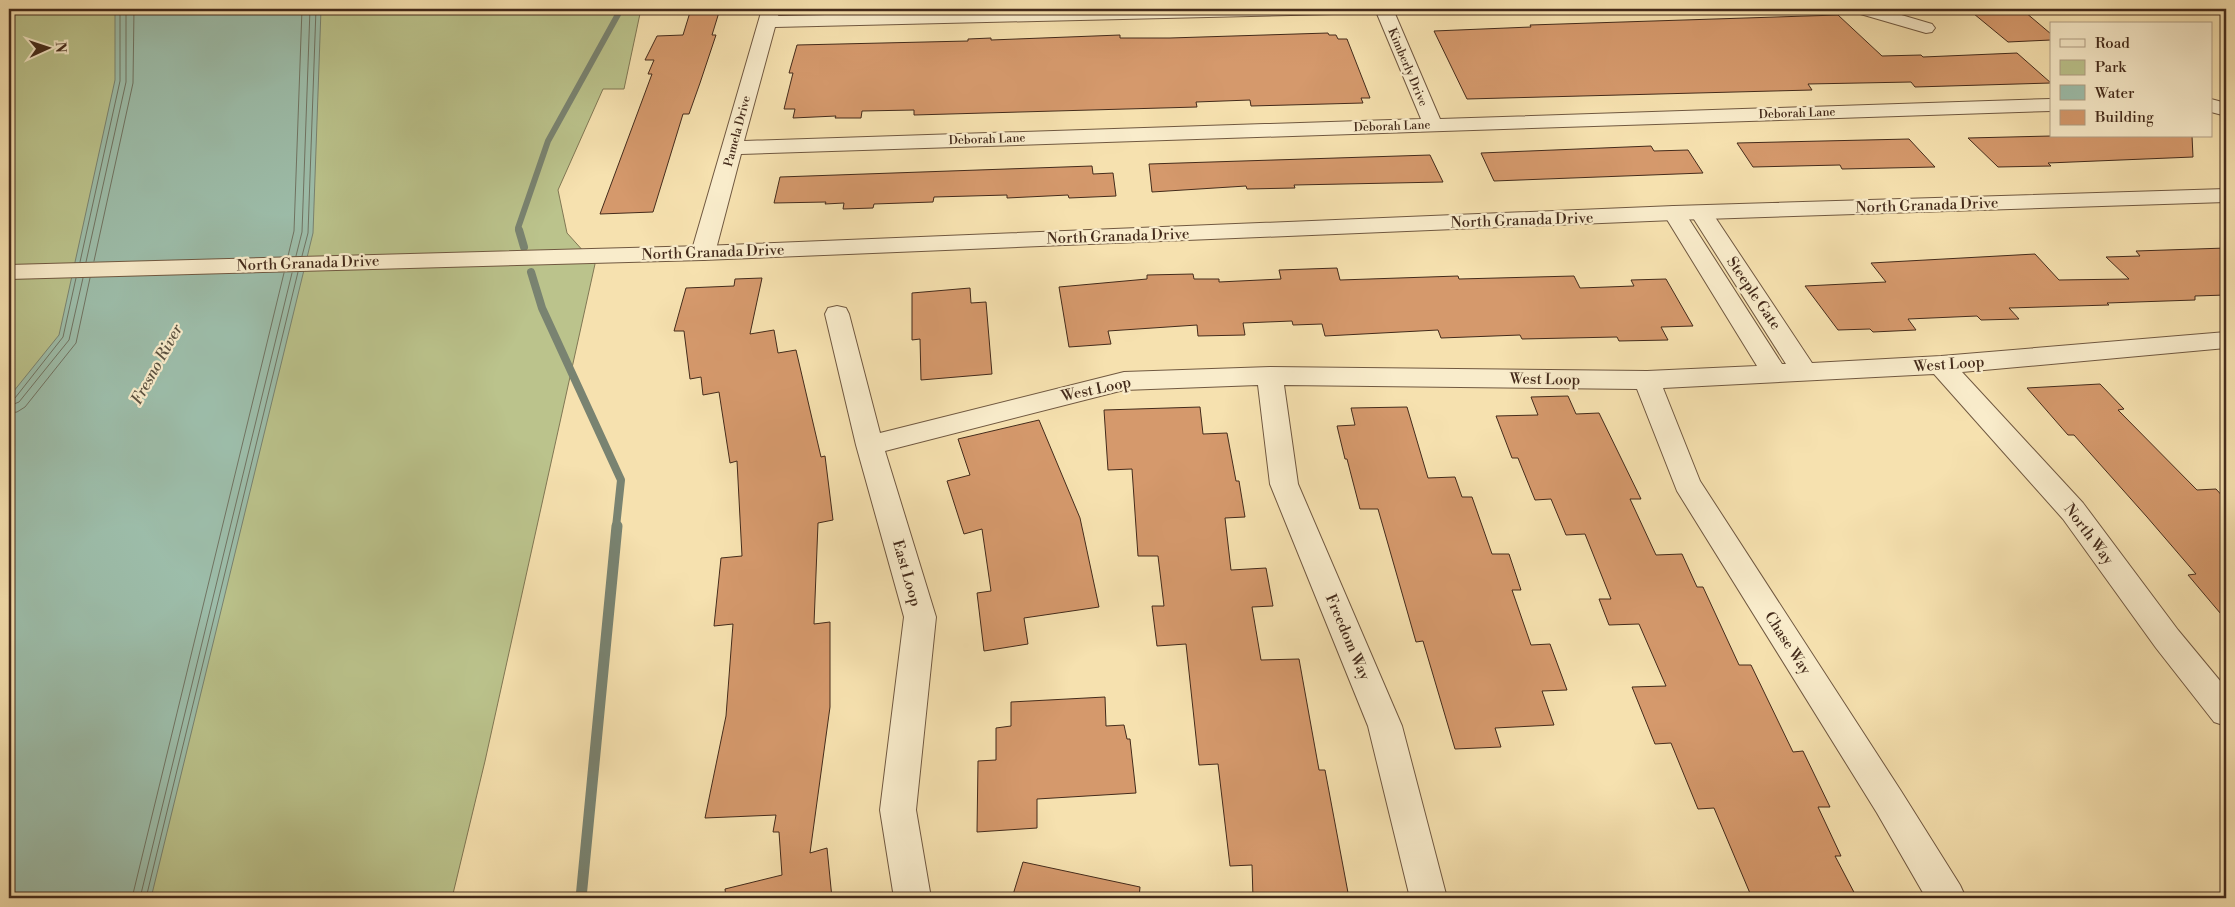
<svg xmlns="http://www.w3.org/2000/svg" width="2235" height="907" font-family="'Libre Bodoni',serif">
<rect width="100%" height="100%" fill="#f6e1af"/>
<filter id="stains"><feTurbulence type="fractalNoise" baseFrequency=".004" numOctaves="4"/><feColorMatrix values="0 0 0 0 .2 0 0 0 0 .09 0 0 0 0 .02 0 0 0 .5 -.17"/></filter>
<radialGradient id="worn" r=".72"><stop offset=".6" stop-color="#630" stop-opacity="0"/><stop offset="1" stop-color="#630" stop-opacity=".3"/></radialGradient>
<path fill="#bbc38c" stroke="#807754" d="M 9,9 L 641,9 L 624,89 L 603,89 L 558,190 L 567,233 L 595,264 L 485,761 L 452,898 L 9,898 Z"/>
<path fill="#9dbeab" stroke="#798371" d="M 115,9 L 321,9 L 313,233 L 151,898 L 9,898 L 9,397 L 59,335 L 115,80 Z"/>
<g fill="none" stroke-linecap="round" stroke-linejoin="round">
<g stroke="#707463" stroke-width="1">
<path d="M 288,256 L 294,231 L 302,9"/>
<path d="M 296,256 L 302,232 L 310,9"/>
<path d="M 302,256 L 308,233 L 316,9"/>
<path d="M 94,261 L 133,83 L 134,9"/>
<path d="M 80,262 L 120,81 L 120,9"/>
<path d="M 86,262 L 126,82 L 126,9"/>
<path d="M 9,400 L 15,398 L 63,337 L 76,278"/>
<path d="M 9,406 L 19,402 L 69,340 L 83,278"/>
<path d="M 9,413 L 17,412 L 25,407 L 76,343 L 90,278"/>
<path d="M 132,898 L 284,273"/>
<path d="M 140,898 L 292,273"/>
<path d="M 146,898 L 298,272"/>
</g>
<path stroke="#798371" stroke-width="6" d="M 519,231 L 518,228 L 548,141 L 621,9"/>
<g stroke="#798371" stroke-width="8">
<path d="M 519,230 L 524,247"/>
<path d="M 531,272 L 542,308 L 621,480 L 616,527"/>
</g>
<path stroke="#798371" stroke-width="11" d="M 581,898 L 617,526"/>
</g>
<g fill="#d5996c" stroke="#442b1b">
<path d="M 691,9 L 720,9 L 712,35 L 716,35 L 700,83 L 689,114 L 683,114 L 653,212 L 600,214 L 652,74 L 648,74 L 654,60 L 645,60 L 657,36 L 683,35 Z"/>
<path d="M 1968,9 L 2013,9 L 2017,12 L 2025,12 L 2051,34 L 2051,40 L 2008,42 Z"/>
<path d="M 1838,15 L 1882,56 L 1921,55 L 1923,57 L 2017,53 L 2051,83 L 1915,87 L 1911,82 L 1808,84 L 1812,90 L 1467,99 L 1434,31 L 1531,27 L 1530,25 Z"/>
<path d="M 1328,33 L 1329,35 L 1336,35 L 1338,39 L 1347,39 L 1370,98 L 1361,98 L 1363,103 L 1251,106 L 1250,100 L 1196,102 L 1197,107 L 914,115 L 914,110 L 862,111 L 861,118 L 835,118 L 836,116 L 793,118 L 795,109 L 784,109 L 793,73 L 789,73 L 797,45 L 968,41 L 968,39 L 991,38 L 991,40 L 1120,35 L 1120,38 L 1170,38 Z"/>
<path d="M 2051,136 L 2192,136 L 2193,157 L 2048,163 L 2051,166 L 1998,167 L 1968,138 Z"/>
<path d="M 1909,139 L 1935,167 L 1842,169 L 1840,165 L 1753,167 L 1737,143 Z"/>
<path d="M 1651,146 L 1654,151 L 1688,150 L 1703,173 L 1494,181 L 1481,153 Z"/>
<path d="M 1430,155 L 1443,182 L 1294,185 L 1295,188 L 1247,189 L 1246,186 L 1152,192 L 1149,164 Z"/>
<path d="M 1092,166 L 1093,174 L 1113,173 L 1116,196 L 1069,198 L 1068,195 L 1007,198 L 1007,195 L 934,197 L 933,202 L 874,204 L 873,208 L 843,209 L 844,203 L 825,204 L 826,202 L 774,203 L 780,177 Z"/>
<path d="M 2226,248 L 2226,295 L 2195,296 L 2195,300 L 2107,303 L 2109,305 L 2009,308 L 2019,319 L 1981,320 L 1977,316 L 1908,319 L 1916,330 L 1873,332 L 1870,329 L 1838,330 L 1805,286 L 1886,282 L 1871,263 L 2035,254 L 2059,280 L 2129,279 L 2106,257 L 2140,256 L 2136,251 Z"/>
<path d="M 1337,268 L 1340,280 L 1458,276 L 1459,279 L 1574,276 L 1580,288 L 1634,286 L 1631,280 L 1666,279 L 1693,326 L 1661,327 L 1668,340 L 1619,341 L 1617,337 L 1522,339 L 1520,335 L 1441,338 L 1438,330 L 1325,336 L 1322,324 L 1293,325 L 1292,321 L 1243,323 L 1245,335 L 1198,336 L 1197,325 L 1108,331 L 1111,344 L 1069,347 L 1059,287 L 1147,279 L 1147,275 L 1193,274 L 1194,279 L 1219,279 L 1219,282 L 1281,279 L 1279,270 Z"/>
<path d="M 762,278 L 750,334 L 774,330 L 778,353 L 796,350 L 821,457 L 825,456 L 833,520 L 818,523 L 814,624 L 830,622 L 830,707 L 810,853 L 827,848 L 832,898 L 726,898 L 725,889 L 782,875 L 779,832 L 773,832 L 776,815 L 705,818 L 726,716 L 733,624 L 714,626 L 721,558 L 742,556 L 737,461 L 730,463 L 719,392 L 703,395 L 701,377 L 690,379 L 684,331 L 674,331 L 686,288 L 734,286 L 735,279 Z"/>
<path d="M 970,288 L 971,303 L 986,302 L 992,374 L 921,380 L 920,339 L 912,340 L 912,293 Z"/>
<path d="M 2100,384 L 2124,409 L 2118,410 L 2197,490 L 2216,489 L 2226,500 L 2226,620 L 2188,575 L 2196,574 L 2147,517 L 2074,435 L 2068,435 L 2027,388 Z"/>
<path d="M 1568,396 L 1576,414 L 1599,413 L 1641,499 L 1630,499 L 1656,555 L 1682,554 L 1697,587 L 1703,587 L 1739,665 L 1751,665 L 1793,752 L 1803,751 L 1830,807 L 1818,807 L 1841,856 L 1835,856 L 1857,898 L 1752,898 L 1714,808 L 1698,809 L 1671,743 L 1655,744 L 1632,687 L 1666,686 L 1639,624 L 1609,625 L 1599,599 L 1611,599 L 1585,534 L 1566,535 L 1551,499 L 1535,500 L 1518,458 L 1512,458 L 1496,416 L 1538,415 L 1531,397 Z"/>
<path d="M 1200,407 L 1203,434 L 1227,433 L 1236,481 L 1239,481 L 1245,517 L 1225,518 L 1231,570 L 1266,568 L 1273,606 L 1252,607 L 1261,660 L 1299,659 L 1319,770 L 1325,770 L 1349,898 L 1253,898 L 1252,865 L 1230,866 L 1218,764 L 1199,765 L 1186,644 L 1157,646 L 1152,606 L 1164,606 L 1158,556 L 1138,556 L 1132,469 L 1108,470 L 1104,410 Z"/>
<path d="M 1407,407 L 1428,478 L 1455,477 L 1462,497 L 1472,497 L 1492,554 L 1509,554 L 1521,590 L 1512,590 L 1531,645 L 1550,644 L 1567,690 L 1542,691 L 1554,725 L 1495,728 L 1501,747 L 1455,749 L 1423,641 L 1416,642 L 1378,509 L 1360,509 L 1347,459 L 1345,459 L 1337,426 L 1355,425 L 1351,408 Z"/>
<path d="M 1039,420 L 1080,518 L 1099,607 L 1024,618 L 1028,644 L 984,651 L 977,593 L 991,591 L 982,529 L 964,534 L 947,481 L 970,475 L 958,439 Z"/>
<path d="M 1105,697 L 1106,726 L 1124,725 L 1127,739 L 1130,739 L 1136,793 L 1037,799 L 1037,828 L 977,832 L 978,761 L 996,760 L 996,728 L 1011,726 L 1011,702 Z"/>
<path d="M 1023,862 L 1140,887 L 1139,898 L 1012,898 Z"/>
</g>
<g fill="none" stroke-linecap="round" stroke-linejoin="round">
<g stroke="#705840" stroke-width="2">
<g id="minor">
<path d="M 762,9 L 780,9 L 778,16 L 1110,9 L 1342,9 L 1339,13 L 1333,14 L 775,27 L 744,141 L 1421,119 L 1375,9 L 1393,9 L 1440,119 L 2051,99 L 2051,111 L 741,154 L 715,253 L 711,258 L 703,260 L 695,258 L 691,253 Z"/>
<path d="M 1854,9 L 1881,9 L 1932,24 L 1935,28 L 1932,32 L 1926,33 L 1857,13 Z"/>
<path d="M 2211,99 L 2226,103 L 2226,116 L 2211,112 Z"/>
<path d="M 1674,206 L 1682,208 L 1685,213 L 1782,364 L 1786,364 L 1690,213 L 1693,208 L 1701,206 L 1709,208 L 1812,363 L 1941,356 L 2226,332 L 2226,348 L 1962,372 L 2083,503 L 2178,630 L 2226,688 L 2226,726 L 2214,722 L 2156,648 L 2063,519 L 1934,374 L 1663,388 L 1700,481 L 1901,791 L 1960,885 L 1966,898 L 1926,898 L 1877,813 L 1677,491 L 1637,389 L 1284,385 L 1298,484 L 1402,726 L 1447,898 L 1410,898 L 1368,726 L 1270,484 L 1258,385 L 1124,390 L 885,451 L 936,617 L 916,810 L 931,898 L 894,898 L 880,810 L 904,617 L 856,445 L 825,314 L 828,308 L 837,306 L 846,308 L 849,314 L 880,433 L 1124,372 L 1270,367 L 1647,371 L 1757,366 L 1663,213 L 1666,208 Z"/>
</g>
</g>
<g stroke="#705840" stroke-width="2">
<path id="tertiary" d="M 2226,189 L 2226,202 L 1674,220 L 703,260 L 9,279 L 9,265 L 703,246 L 1674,206 Z"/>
</g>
<use href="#minor" fill="#f9eccb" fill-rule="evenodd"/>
<use href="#tertiary" fill="#f9eccb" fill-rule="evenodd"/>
</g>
<g text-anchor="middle" stroke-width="4.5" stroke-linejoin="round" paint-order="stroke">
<g font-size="12" fill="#442b1b" stroke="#f9eccb">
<text transform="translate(1408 67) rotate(67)" y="4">Kimberly Drive</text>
<text transform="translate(1797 113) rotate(-2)" y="4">Deborah Lane</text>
<text transform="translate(1392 126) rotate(-2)" y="4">Deborah Lane</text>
<text transform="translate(737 131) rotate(-75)" y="4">Pamela Drive</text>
<text transform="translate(987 139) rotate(-2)" y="4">Deborah Lane</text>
</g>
<g font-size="15" fill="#442b1b" stroke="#f9eccb">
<text transform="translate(1927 205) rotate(-2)" y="5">North Granada Drive</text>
<text transform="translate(1522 220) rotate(-2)" y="5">North Granada Drive</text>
<text transform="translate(1118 236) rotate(-2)" y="5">North Granada Drive</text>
<text transform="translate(713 252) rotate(-2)" y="5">North Granada Drive</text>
<text transform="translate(308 263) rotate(-2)" y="5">North Granada Drive</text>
<text transform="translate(1754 293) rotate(56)" y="5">Steeple Gate</text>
<text transform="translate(1949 364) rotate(-4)" y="5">West Loop</text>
<text transform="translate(1545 379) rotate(1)" y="5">West Loop</text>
<text transform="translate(1096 389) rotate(-12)" y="5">West Loop</text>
<text transform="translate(2089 534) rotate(53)" y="5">North Way</text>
<text transform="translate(907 573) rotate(74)" y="5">East Loop</text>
<text transform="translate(1348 637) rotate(67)" y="5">Freedom Way</text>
<text transform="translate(1788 643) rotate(57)" y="5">Chase Way</text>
</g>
<g font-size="16" font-style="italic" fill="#5a503f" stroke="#f9eccb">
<text transform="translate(156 364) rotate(-61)" y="6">Fresno River</text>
</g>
</g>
<rect width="2235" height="907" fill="none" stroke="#f6e1af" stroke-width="30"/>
<rect x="10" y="10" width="2215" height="887" fill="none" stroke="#442b1b" stroke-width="2.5"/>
<rect x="15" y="15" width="2205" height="877" fill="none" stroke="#442b1b"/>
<rect x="2050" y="22" width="162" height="115" fill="#f9eccb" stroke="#b19f85"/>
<rect x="2060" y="39" width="25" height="8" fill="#f9eccb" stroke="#b19f85"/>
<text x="2095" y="48" font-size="15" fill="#442b1b">Road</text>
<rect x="2060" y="60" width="25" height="15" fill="#bbc38c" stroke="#b19f85"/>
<text x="2095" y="72" font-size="15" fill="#442b1b">Park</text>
<rect x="2060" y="85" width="25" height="15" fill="#9dbeab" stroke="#b19f85"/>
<text x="2095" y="98" font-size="15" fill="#442b1b">Water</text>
<rect x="2060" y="110" width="25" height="15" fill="#d5996c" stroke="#b19f85"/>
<text x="2095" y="122" font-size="15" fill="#442b1b">Building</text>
<g transform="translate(48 48) rotate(87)" stroke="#f9eccb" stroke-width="4" paint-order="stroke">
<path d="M0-4L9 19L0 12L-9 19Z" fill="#442b1b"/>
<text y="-8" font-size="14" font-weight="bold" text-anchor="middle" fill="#442b1b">N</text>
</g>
<rect width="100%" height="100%" filter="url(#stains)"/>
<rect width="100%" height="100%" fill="url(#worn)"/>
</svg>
